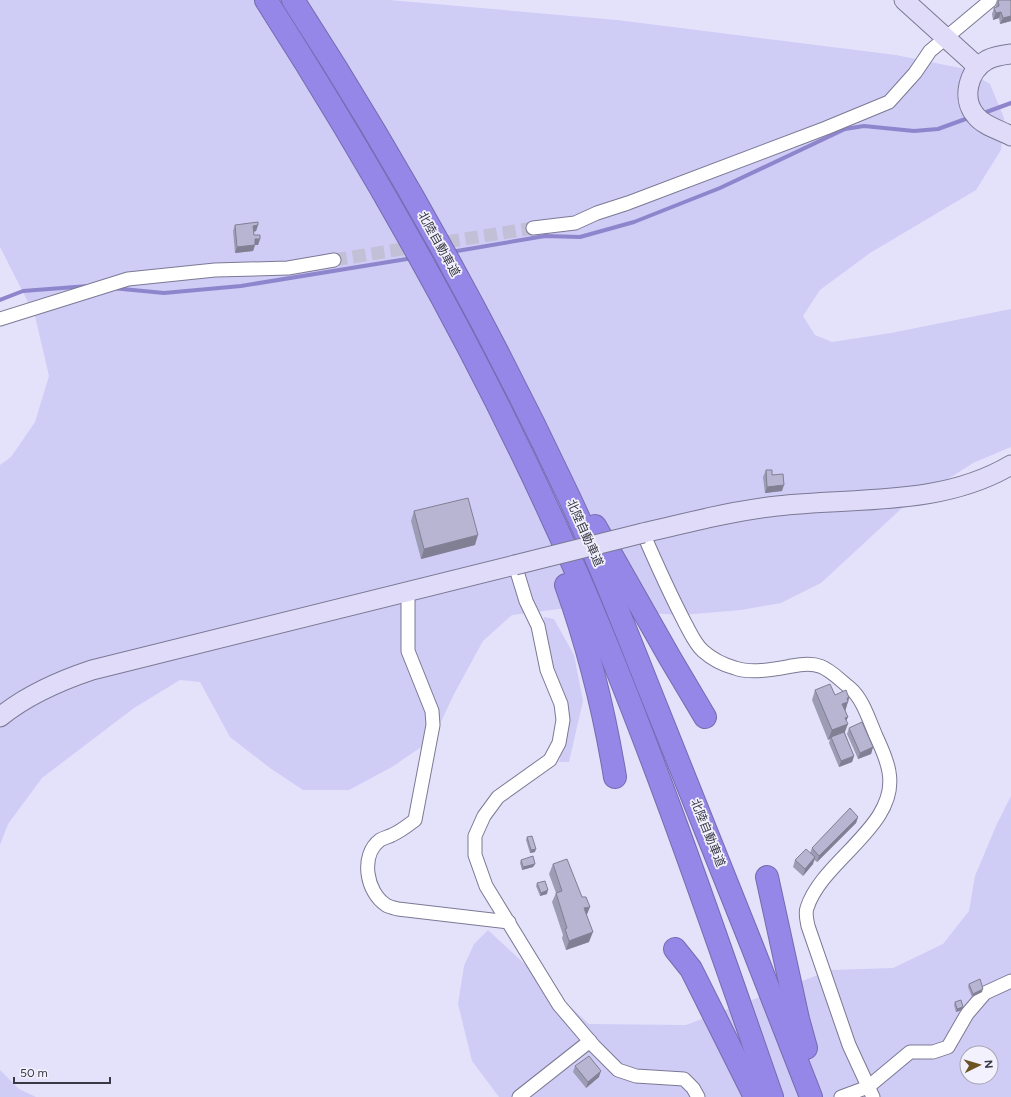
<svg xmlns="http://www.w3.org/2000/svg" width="1011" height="1097" font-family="Figtree,'Noto Sans JP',sans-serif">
<rect width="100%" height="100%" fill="#e4e2fb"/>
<g fill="#cfccf6" fill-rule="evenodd">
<path d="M 0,0 L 389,0 L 617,20 L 896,55 L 965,69 L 990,84 L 1004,118 L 1001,150 L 976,190 L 870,253 L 820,290 L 803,316 L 815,335 L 832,342 L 891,333 L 1011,309 L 1011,447 L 973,463 L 901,509 L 821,583 L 781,603 L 741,610 L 682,615 L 612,611 L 582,606 L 512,615 L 483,641 L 454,694 L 433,739 L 392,767 L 349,790 L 303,790 L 270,768 L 230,737 L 200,682 L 180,680 L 134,708 L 42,778 L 8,824 L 0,845 L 0,465 L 11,457 L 35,422 L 49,376 L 35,316 L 0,247 Z"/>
<path d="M 544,617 L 554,619 L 574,655 L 583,701 L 569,762 L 559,762 L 568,728 L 543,627 Z"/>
<path d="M 1011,796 L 1011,1097 L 499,1097 L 472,1061 L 458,1004 L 464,966 L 474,944 L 488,930 L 589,1024 L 686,1025 L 831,970 L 893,968 L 943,944 L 969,911 L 975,876 L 996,826 ZM 967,1053 L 991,1053 L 991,1077 L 967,1077 Z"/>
<path d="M 0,1070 L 19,1089 L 36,1097 L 0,1097 Z"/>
</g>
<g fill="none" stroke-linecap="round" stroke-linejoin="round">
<g stroke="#8e86cd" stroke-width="4">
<path d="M 981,114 L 1011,103"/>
<path d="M 451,252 L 545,236 L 580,237 L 634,222 L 720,188 L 845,129 L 864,126 L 914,131 L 938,129 L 971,117"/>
<path d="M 112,288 L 164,293 L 241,286 L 413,258"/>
<path d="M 0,300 L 23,291 L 88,286"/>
</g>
<path stroke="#c2c0d6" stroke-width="13" stroke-dasharray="13 6" stroke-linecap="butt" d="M 334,260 L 533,228"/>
<g stroke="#7b7994" stroke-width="15">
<g id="street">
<path d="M 533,228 L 575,223 L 597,213 L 628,203 L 826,128 L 889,102 L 915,73 L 930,51 L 991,0"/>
<path d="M 0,319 L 128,279 L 215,270 L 288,268 L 334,260"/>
<path d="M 643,533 C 656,563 670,594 685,623 C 690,632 695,644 703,651 C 712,659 724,665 735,668 C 752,674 775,669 792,666 C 823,660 828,670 850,688 C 863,699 869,720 876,736 C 881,747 887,759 889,772 C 899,826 822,860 807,908 C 805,913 807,921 808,926 L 849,1045 L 873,1097"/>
<path d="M 515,565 L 526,601 L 538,626 L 547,670 L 561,704 L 563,720 L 559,743 L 550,760 L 498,797 L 484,816 L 475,836 L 475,855 L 486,886 L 559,1005 L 594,1046 L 618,1070 L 636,1076 L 684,1079 L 693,1088 L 698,1097"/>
<path d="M 408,591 L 408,651 L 432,711 L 433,725 L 415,820 C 407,826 401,831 392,835 C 388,837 383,838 380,840 C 360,855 366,892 386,905 C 389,907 394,908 398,909 L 509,922"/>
<path d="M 519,1097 L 590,1041"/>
<path d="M 841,1097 L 868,1087 L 910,1052 L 933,1052 L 948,1047 L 967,1014 L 985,993 L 1011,981"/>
</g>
</g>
<g stroke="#7b7994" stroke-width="21">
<g id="secondary">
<path d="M 904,0 L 978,67"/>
<path d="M 1011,54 C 1002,55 995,56 987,60 C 968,71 961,99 976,116 C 984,126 1000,130 1011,136"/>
<path d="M 643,533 C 687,523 731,511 777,506 C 855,497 940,507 1011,465"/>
<path d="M 0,717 C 27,695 59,681 92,670 L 515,565"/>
</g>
</g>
<g stroke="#746baf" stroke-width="24">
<g id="highway">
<path d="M 266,0 C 383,183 492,378 579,578 C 652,748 711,922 772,1097"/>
<path d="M 293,0 C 396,159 488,325 569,497 C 602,567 629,639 658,711 C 710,839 761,968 811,1097"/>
<path d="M 595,526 L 670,658 L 705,717"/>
<path d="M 566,585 C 589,649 604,710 615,777"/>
<path d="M 767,877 L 798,1019 L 806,1048"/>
<path d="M 675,949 L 691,969 L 755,1097"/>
</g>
</g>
<use href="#street" stroke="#fff" stroke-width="13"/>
<use href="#secondary" stroke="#dfdbf8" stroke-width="19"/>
<use href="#highway" stroke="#9487e8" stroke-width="22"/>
<g stroke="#7b7994" stroke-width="21" stroke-linecap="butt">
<path id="secondary-bridge" d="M 515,565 L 643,533"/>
</g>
<use href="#secondary-bridge" stroke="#dfdbf8" stroke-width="19"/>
</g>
<g fill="#9d9cb5">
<path d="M 997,0 L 1011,0 L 1011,21 L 1000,24 L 999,18 L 993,20 L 992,14 L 994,8 L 996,7 L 995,5 Z"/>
<path d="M 235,225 L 258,225 L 256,231 L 254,232 L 254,235 L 260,239 L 258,245 L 255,245 L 253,251 L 235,253 L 233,231 Z"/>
<path d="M 766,470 L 772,475 L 782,491 L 765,493 L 763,477 Z"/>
<path d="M 414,511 L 475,545 L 421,559 L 411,521 Z"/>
<path d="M 815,690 L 849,698 L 845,711 L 848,717 L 846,721 L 845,733 L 854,756 L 852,762 L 839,767 L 829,743 L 830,739 L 828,740 L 812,700 Z"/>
<path d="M 849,728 L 873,747 L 871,754 L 858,759 L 847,734 Z"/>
<path d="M 858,817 L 856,823 L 817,862 L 814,860 L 813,864 L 803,876 L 793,867 L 795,860 L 810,853 L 812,848 Z"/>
<path d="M 527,837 L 535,852 L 530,853 L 526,840 Z"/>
<path d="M 521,860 L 535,864 L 533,867 L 522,870 L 520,863 Z"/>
<path d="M 553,864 L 587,915 L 589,942 L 566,950 L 562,938 L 563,935 L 552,902 L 556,893 L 549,874 Z"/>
<path d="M 537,883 L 547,894 L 540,896 L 536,886 Z"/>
<path d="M 969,984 L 982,992 L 972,997 L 968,987 Z"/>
<path d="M 955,1002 L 962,1010 L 956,1012 L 954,1005 Z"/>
<path d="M 575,1066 L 599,1077 L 586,1088 L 573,1072 Z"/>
</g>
<g fill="#807f93">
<path d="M 1001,12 L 999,18 L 993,20 L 996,13 Z"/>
<path d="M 1011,16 L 1011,21 L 1000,24 L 1003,18 Z"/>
<path d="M 258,225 L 256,231 L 251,232 L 253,226 Z"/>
<path d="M 255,239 L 260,239 L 258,245 L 255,245 L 253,251 L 235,253 L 237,247 Z"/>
<path d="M 784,485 L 782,491 L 765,493 L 767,487 Z"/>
<path d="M 478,535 L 475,545 L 421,559 L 424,549 Z"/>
<path d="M 847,698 L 849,698 L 845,712 L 842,704 Z"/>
<path d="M 848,717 L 844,725 L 848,724 L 844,734 L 831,737 L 830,739 L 828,740 L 832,730 L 845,718 Z"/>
<path d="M 873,747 L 871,754 L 858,759 L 860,753 Z"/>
<path d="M 854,756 L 852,762 L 839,767 L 841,761 Z"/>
<path d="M 858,817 L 856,823 L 817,862 L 819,856 Z"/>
<path d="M 536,849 L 535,852 L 530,853 L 531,850 Z"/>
<path d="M 815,857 L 813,864 L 803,876 L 805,869 Z"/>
<path d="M 535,864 L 533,867 L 522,870 L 523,867 Z"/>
<path d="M 548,890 L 547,894 L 540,896 L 541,893 Z"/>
<path d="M 590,907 L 586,917 L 584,908 Z"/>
<path d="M 593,932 L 589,942 L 566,950 L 569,941 Z"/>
<path d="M 983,989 L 982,992 L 972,997 L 973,994 Z"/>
<path d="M 963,1007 L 962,1010 L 956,1012 L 957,1009 Z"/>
<path d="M 601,1071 L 599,1077 L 586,1088 L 588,1082 Z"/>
</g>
<g fill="#b7b5d2" stroke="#807f93">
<path d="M 998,0 L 1011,0 L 1011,16 L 1003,18 L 1001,12 L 996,13 L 994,8 L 999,6 Z"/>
<path d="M 258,222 L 258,225 L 253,226 L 254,235 L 260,235 L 260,239 L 255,239 L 255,245 L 237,247 L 235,225 Z"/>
<path d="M 766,470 L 772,470 L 772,475 L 783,474 L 784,485 L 767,487 Z"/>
<path d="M 468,498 L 478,535 L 424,549 L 414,511 Z"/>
<path d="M 830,684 L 835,695 L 846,690 L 849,698 L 847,698 L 848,702 L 842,704 L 848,717 L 845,718 L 848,724 L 832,730 L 815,690 Z"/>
<path d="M 862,722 L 873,747 L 860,753 L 849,728 Z"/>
<path d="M 844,732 L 854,756 L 841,761 L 831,737 Z"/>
<path d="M 850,808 L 858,817 L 819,856 L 812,848 Z"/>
<path d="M 532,836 L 536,849 L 531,850 L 527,837 Z"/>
<path d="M 806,849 L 815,857 L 805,869 L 795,860 Z"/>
<path d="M 533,856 L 535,864 L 523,867 L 521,860 Z"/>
<path d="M 567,859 L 582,897 L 586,897 L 590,907 L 584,908 L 593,932 L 569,941 L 565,929 L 567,928 L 556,893 L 562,891 L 553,864 Z"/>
<path d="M 545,881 L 548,890 L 541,893 L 537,883 Z"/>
<path d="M 980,979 L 983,989 L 973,994 L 969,984 Z"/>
<path d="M 961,1000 L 963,1007 L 957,1009 L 955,1002 Z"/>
<path d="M 589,1056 L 601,1071 L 588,1082 L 575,1066 Z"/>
</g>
<g text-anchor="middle" stroke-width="3.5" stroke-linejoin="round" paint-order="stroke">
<g font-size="12" fill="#393844" stroke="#f2f1fd">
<text transform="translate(439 244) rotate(61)" y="4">北陸自動車道</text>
<text transform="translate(585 533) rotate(66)" y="4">北陸自動車道</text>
<text transform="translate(708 833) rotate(68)" y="4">北陸自動車道</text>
</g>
</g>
<g transform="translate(979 1065) rotate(85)"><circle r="19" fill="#f2f1fd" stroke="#a8a7b3"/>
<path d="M0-3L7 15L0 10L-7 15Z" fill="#6d5224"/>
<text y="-6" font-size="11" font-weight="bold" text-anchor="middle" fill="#393844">N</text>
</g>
<path d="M14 1077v6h96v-6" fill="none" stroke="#393844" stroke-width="2"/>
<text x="20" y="1077" font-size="12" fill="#393844" stroke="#f2f1fd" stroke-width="3" paint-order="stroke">50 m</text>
</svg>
